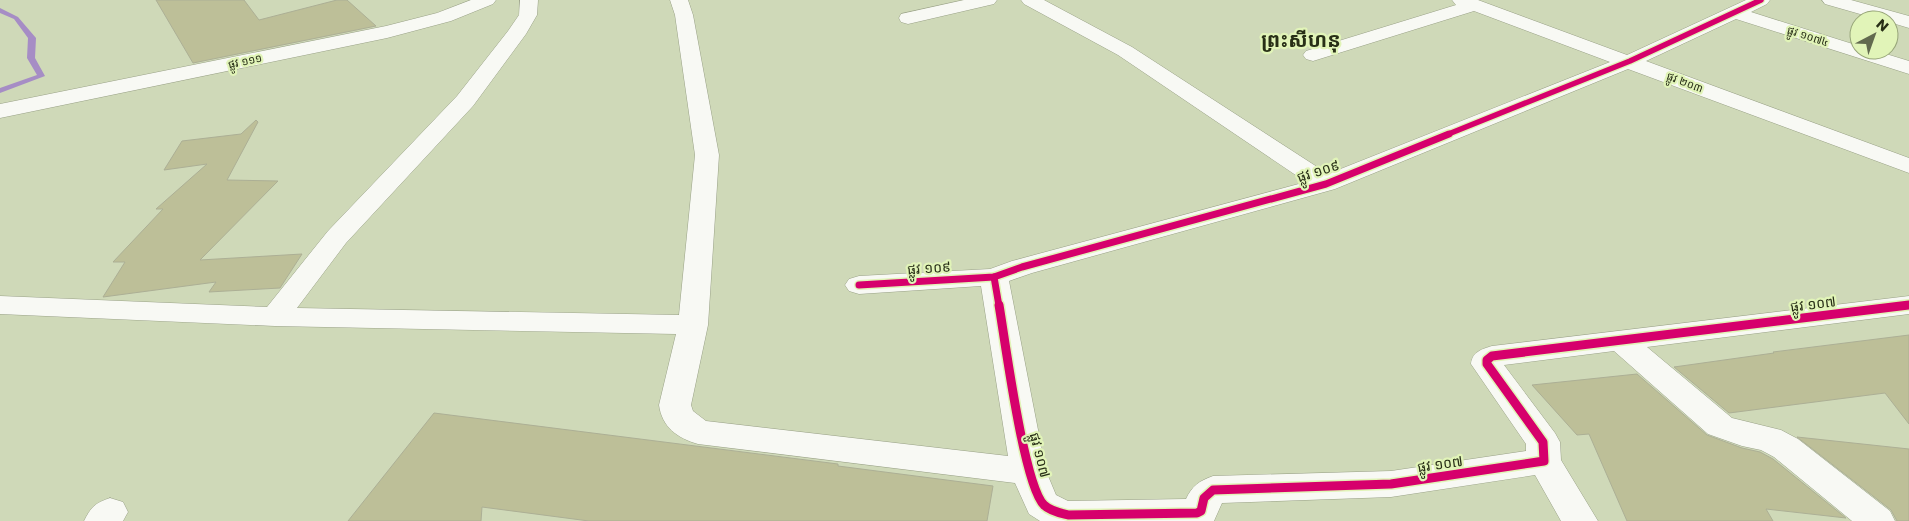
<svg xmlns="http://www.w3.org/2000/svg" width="1909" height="521" font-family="Poppins,'Noto Sans Khmer',sans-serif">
<rect width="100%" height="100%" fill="#cfd9b8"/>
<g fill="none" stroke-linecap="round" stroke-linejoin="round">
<path fill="#a68dc5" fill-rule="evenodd" d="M 0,8 L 18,17 L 36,38 L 35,58 L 45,76 L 0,93 L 0,88 L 37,75 L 27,58 L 28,38 L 14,19 L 0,13 Z"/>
</g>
<g fill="#bdbf98" stroke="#acaf95">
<path d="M 156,0 L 244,0 L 259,20 L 337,0 L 347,0 L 376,26 L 193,63 Z"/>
<path d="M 256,120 L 258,122 L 227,180 L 278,181 L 200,260 L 302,254 L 280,288 L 209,292 L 216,282 L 103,297 L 125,262 L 113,262 L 163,209 L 156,209 L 207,164 L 164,170 L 182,141 L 241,134 Z"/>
<path d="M 1909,335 L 1909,424 L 1885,393 L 1729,413 L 1674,367 L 1774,353 L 1773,352 Z"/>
<path d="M 1637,374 L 1707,435 L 1742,448 L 1760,452 L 1773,459 L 1846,518 L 1766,509 L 1773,521 L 1627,521 L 1589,434 L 1577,435 L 1532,385 Z"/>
<path d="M 434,413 L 838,464 L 838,466 L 993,486 L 987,521 L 589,521 L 482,507 L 481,521 L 348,521 Z"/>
<path d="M 1797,437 L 1909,449 L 1909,521 L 1897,521 L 1891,510 Z"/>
</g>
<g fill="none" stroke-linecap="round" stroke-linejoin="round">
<g stroke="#99a187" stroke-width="1">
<g id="minor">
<path d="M 471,0 L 496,0 L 493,4 L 451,21 L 387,38 L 0,118 L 0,104 L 386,26 L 437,13 Z"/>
<path d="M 520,0 L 538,0 L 537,15 L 526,34 L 473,106 L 346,243 L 297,308 L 679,315 L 695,155 L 675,15 L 670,0 L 688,0 L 693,15 L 719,155 L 708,325 L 691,405 L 693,411 L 706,421 L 1008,456 L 981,286 L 859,294 L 849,291 L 845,285 L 849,279 L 859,276 L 990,269 L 1012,261 L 1306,182 L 1118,55 L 1024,4 L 1021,0 L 1044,0 L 1132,47 L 1328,174 L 1610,62 L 1474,11 L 1313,61 L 1306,59 L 1303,55 L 1306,51 L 1456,5 L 1452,0 L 1478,0 L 1627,55 L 1746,0 L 1770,0 L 1767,4 L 1751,12 L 1859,46 L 1859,50 L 1873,50 L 1909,61 L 1909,74 L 1736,19 L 1646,61 L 1909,158 L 1909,173 L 1628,69 L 1335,189 L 1032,273 L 1009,281 L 1046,471 L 1056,495 L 1068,501 L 1186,499 C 1192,486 1199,481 1213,476 L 1391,471 L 1526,451 L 1526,444 L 1471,364 C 1472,352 1482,349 1492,346 L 1909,296 L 1909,314 L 1647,347 L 1732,418 L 1781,430 L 1798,439 L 1890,511 L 1895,521 L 1852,521 L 1774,457 L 1761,450 L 1742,446 L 1708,434 L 1614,351 L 1504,365 L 1555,433 L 1560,442 L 1561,460 L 1598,521 L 1561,521 L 1535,475 L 1391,497 L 1222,503 L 1214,521 L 1040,521 L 1029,514 L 1015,483 L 698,444 C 677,438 662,427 659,405 L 676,334 L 275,326 L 0,314 L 0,296 L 267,307 L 328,231 L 457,96 L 508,31 L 519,15 Z"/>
<path d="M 964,0 L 997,0 L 994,4 L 908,24 L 901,22 L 899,18 L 901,14 Z"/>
<path d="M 1822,0 L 1851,0 L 1909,16 L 1909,28 L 1889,22 L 1889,20 L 1881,20 L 1825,4 Z"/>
<path d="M 110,498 L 123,502 L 128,512 L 123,521 L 84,521 C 91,507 95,503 110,498 Z"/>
</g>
</g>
<use href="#minor" fill="#f8f9f4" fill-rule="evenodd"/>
<g stroke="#e1f4b8" stroke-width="8">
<path id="cycleway-far2" d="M 1446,135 L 1630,61 L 1761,0"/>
</g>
<g stroke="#e1f4b8" stroke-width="10">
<g id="cycleway-far1">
<path d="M 994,277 L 999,306"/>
<path d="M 859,285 L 994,277 L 1022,267 L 1326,184 L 1449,134"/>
<path d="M 1902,306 L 1909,305"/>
</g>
</g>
<g stroke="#e1f4b8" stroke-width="12">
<path id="cycleway" d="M 999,305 C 1005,340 1024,486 1044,505 C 1050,511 1060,513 1068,515 L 1197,513 L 1201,511 L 1204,498 L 1213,490 L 1391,484 L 1544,461 L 1543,442 L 1487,364 L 1487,360 L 1492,356 L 1909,305"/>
</g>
<use href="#cycleway-far2" stroke="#d6006c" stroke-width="5.5"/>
<use href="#cycleway-far1" stroke="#d6006c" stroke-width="7"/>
<use href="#cycleway" stroke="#d6006c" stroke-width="9"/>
</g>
<g text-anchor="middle" stroke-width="4.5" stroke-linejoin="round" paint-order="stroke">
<g font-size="11" fill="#282f17" stroke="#e1f4b8">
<text transform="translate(1808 36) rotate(18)" y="4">ផ្លូវ ១០៧៤</text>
<text transform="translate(245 61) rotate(-12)" y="4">ផ្លូវ ១១១</text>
<text transform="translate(1685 82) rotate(21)" y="4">ផ្លូវ ២០៣</text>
</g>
<g font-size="14" fill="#282f17" stroke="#e1f4b8">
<text transform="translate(1318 171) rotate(-18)" y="5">ផ្លូវ ១០៩</text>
<text transform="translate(929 268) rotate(-4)" y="5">ផ្លូវ ១០៩</text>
<text transform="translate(1813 304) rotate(-7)" y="5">ផ្លូវ ១០៧</text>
<text transform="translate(1040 455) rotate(76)" y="5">ផ្លូវ ១០៧</text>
<text transform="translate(1440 464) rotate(-8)" y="5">ផ្លូវ ១០៧</text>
</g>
<g font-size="20" font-weight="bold" fill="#282f17" stroke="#e1f4b8">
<text x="1301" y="47">ព្រះសីហនុ</text>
</g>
</g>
<g transform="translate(1874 35) rotate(41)"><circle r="24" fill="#e1f4b8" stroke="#97a578"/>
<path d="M0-4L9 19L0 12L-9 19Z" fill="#626a4f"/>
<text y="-8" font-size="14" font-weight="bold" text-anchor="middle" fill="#282f17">N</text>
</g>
</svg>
